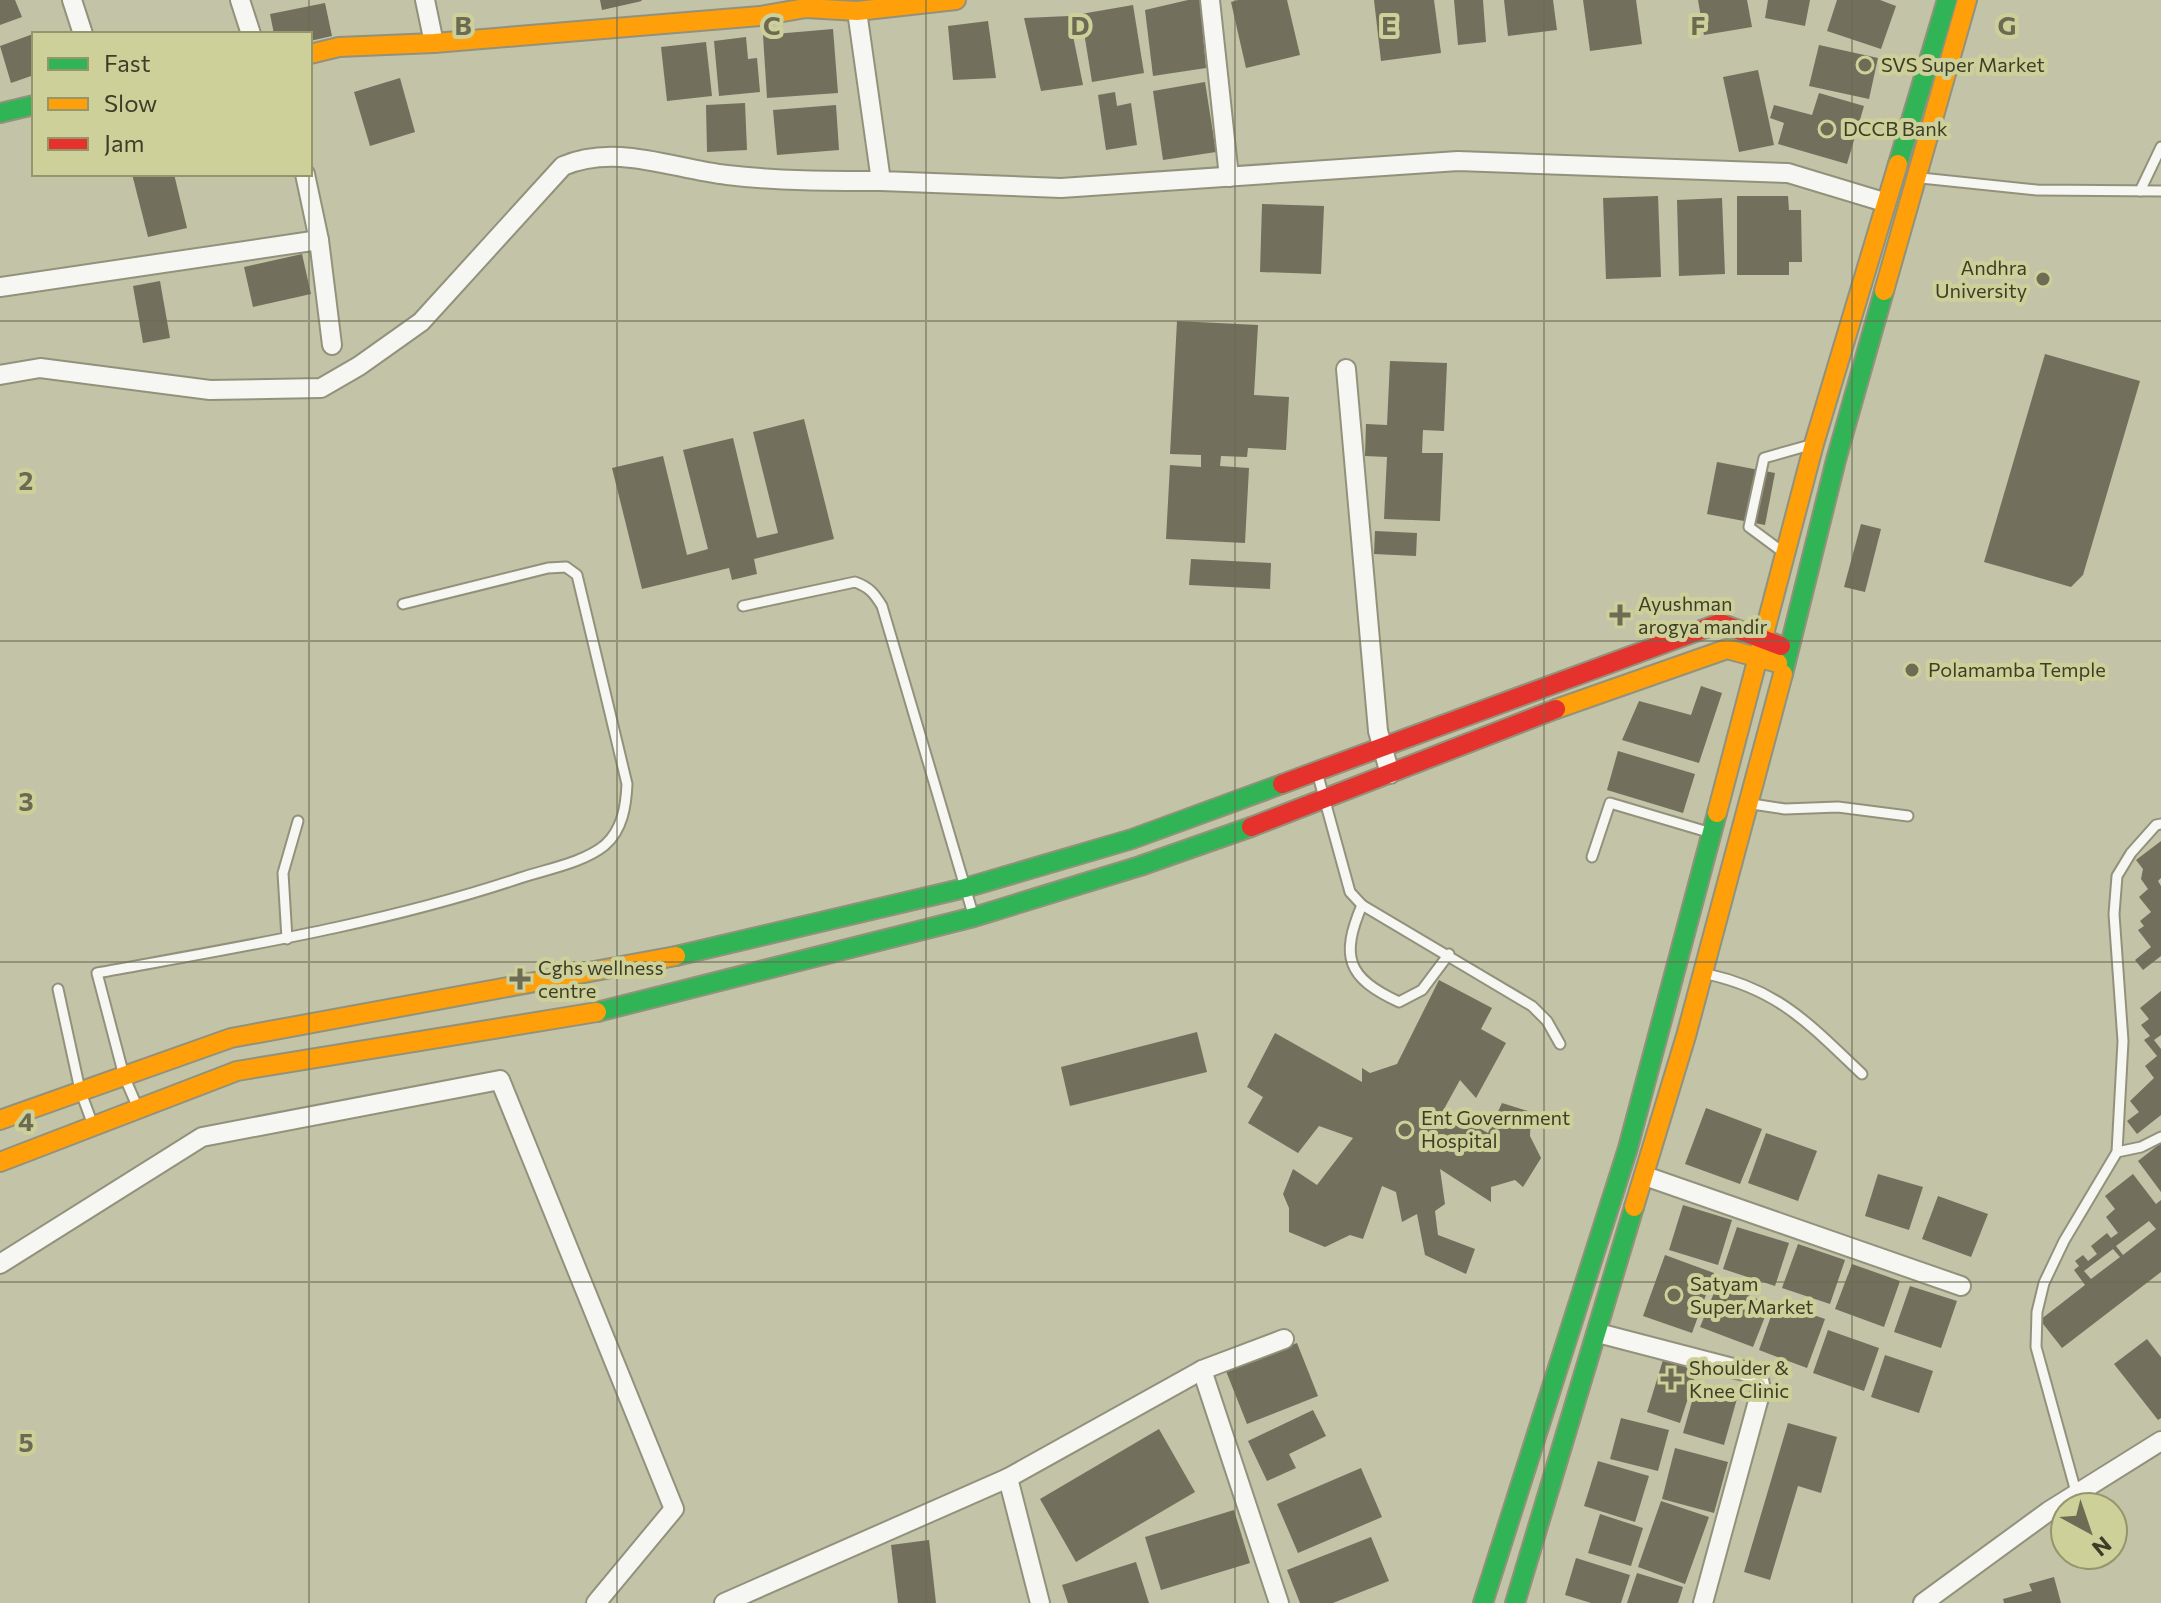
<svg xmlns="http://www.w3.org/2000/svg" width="2161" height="1603" font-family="Commissioner,sans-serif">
<rect width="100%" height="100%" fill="#c3c3a7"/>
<g fill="#726f5c" fill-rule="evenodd">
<path d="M 0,0 L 15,0 L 22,17 L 0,25 Z"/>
<path d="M 600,0 L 641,0 L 642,1 L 602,10 Z"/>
<path d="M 1188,0 L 1200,0 L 1206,68 L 1153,76 L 1145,10 Z"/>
<path d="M 1238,0 L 1287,0 L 1300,55 L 1246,68 L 1231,2 Z"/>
<path d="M 1374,0 L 1434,0 L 1441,53 L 1381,61 Z"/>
<path d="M 1454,0 L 1483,0 L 1486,42 L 1458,45 Z"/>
<path d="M 1504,0 L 1553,0 L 1557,30 L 1508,36 Z"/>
<path d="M 1583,0 L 1636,0 L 1642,44 L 1590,51 Z"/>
<path d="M 1698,0 L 1747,0 L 1752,27 L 1704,35 Z"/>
<path d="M 1768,0 L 1810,0 L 1805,26 L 1765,18 Z"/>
<path d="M 1837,0 L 1880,0 L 1896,6 L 1881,49 L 1827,31 Z"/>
<path d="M 325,3 L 332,36 L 310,41 L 310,34 L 274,34 L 270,14 Z"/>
<path d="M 1133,5 L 1144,73 L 1092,82 L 1081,14 Z"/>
<path d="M 1069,16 L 1083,85 L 1041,91 L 1024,18 Z"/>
<path d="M 988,21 L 996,78 L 953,80 L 948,26 Z"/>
<path d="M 833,29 L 838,93 L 767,98 L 763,35 Z"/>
<path d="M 33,34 L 34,75 L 11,83 L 0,46 Z"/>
<path d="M 746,37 L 748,59 L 757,58 L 760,92 L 719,96 L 714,41 Z"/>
<path d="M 706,42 L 712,96 L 667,101 L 661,47 Z"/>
<path d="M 1819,45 L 1878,58 L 1869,99 L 1809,86 Z"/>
<path d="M 1758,70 L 1774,145 L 1739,152 L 1723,77 Z"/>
<path d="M 400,78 L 415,132 L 370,146 L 354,92 Z"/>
<path d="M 1205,82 L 1216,152 L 1163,160 L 1153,91 Z"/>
<path d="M 1115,92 L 1117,106 L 1131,103 L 1137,145 L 1106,150 L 1098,95 Z"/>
<path d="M 1819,93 L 1864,106 L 1847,164 L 1778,144 L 1784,123 L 1770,118 L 1774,105 L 1812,115 Z"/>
<path d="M 745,103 L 747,150 L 707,152 L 706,105 Z"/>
<path d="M 836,105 L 839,150 L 777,155 L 773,110 Z"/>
<path d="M 132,174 L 174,174 L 187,228 L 148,237 Z"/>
<path d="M 1658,196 L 1661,277 L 1606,279 L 1603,198 Z"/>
<path d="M 1737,196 L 1788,196 L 1789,210 L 1801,210 L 1802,262 L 1789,262 L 1789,275 L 1737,275 Z"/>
<path d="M 1722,198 L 1725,274 L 1679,276 L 1677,200 Z"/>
<path d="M 1262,204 L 1324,206 L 1321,274 L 1260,272 Z"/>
<path d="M 302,254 L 311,294 L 253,307 L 244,267 Z"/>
<path d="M 160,281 L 170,338 L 143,343 L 133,286 Z"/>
<path d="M 1177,321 L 1258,325 L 1254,395 L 1289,397 L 1286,450 L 1248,448 L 1247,457 L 1221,456 L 1220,466 L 1249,468 L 1245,543 L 1166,539 L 1170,465 L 1201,467 L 1201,455 L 1170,454 Z"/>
<path d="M 2045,354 L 2140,381 L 2083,575 L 2071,587 L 1984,562 Z"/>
<path d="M 1390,361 L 1447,363 L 1444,431 L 1423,430 L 1422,453 L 1443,453 L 1440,521 L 1384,519 L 1387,457 L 1365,456 L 1366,424 L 1387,425 Z"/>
<path d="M 804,419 L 834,539 L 754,559 L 757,574 L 732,580 L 729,568 L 642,589 L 612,468 L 663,456 L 687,555 L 708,549 L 683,450 L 733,438 L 757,538 L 778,533 L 753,432 Z"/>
<path d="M 1717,462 L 1775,473 L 1765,525 L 1707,514 Z"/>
<path d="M 1861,524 L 1881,529 L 1865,592 L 1844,587 Z"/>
<path d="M 1375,531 L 1417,533 L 1416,556 L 1374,554 Z"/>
<path d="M 1191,559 L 1271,563 L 1270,589 L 1189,585 Z"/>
<path d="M 1701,686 L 1722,693 L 1699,763 L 1622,740 L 1639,701 L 1691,715 Z"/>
<path d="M 1618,751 L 1695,774 L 1683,813 L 1607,790 Z"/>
<path d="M 2161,841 L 2161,878 L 2158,881 L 2161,886 L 2161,956 L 2143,970 L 2135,960 L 2151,947 L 2138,930 L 2144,926 L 2140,921 L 2151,912 L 2139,897 L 2148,889 L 2141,879 L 2143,869 L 2136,860 Z"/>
<path d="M 1439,980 L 1492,1008 L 1481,1029 L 1506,1043 L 1476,1098 L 1460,1080 L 1444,1109 L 1488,1133 L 1502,1103 L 1531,1112 L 1530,1136 L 1541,1158 L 1523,1187 L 1515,1180 L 1491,1187 L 1491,1202 L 1440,1169 L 1445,1204 L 1435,1211 L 1438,1235 L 1475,1249 L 1466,1274 L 1425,1255 L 1417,1214 L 1402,1222 L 1396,1192 L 1382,1186 L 1363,1239 L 1350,1235 L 1325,1247 L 1289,1232 L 1289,1208 L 1283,1194 L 1293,1169 L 1317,1185 L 1353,1138 L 1319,1126 L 1298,1153 L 1248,1123 L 1263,1097 L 1247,1087 L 1275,1033 L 1362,1082 L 1362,1068 L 1370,1073 L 1397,1064 Z"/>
<path d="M 2161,991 L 2161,1035 L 2154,1040 L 2161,1049 L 2161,1115 L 2137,1134 L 2127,1121 L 2139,1112 L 2130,1101 L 2154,1078 L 2145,1066 L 2157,1056 L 2144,1040 L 2150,1036 L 2141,1025 L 2149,1019 L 2140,1008 Z"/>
<path d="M 1197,1032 L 1207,1072 L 1070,1106 L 1061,1067 Z"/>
<path d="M 1706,1108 L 1762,1129 L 1740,1184 L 1685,1164 Z"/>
<path d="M 1766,1133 L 1817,1151 L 1798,1201 L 1748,1183 Z"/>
<path d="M 2161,1143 L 2161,1192 L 2138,1161 Z"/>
<path d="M 1878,1174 L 1923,1187 L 1909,1230 L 1865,1216 Z"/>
<path d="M 2133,1174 L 2156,1204 L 2161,1200 L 2161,1272 L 2062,1348 L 2040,1320 L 2085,1285 L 2074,1270 L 2079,1266 L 2075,1261 L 2083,1255 L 2088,1261 L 2097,1254 L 2091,1246 L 2107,1233 L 2111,1238 L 2118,1233 L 2106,1217 L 2115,1209 L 2105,1196 ZM 2149,1221 L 2156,1229 L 2123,1255 L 2116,1246 ZM 2113,1249 L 2120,1257 L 2091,1279 L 2084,1271 Z"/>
<path d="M 1938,1196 L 1988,1214 L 1971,1257 L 1922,1239 Z"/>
<path d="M 1683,1205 L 1732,1220 L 1718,1265 L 1669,1250 Z"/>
<path d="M 1737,1227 L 1789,1243 L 1775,1286 L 1723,1269 Z"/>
<path d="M 1798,1244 L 1845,1260 L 1830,1304 L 1782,1288 Z"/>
<path d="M 1665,1255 L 1714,1273 L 1692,1333 L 1643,1316 Z"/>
<path d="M 1852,1264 L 1900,1281 L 1884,1327 L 1835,1309 Z"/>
<path d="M 1718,1283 L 1770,1304 L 1753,1347 L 1700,1327 Z"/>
<path d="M 1910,1286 L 1957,1301 L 1941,1348 L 1894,1332 Z"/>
<path d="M 1776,1302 L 1825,1319 L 1807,1368 L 1759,1350 Z"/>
<path d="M 1828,1330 L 1879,1348 L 1864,1391 L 1813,1373 Z"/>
<path d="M 2147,1339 L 2161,1357 L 2161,1418 L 2158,1420 L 2114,1364 Z"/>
<path d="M 1297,1343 L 1318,1396 L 1247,1424 L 1226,1371 Z"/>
<path d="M 1885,1355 L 1933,1371 L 1919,1413 L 1871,1397 Z"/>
<path d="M 1663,1360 L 1697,1370 L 1680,1423 L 1647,1412 Z"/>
<path d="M 1697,1384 L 1738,1395 L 1724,1445 L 1683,1433 Z"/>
<path d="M 1313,1410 L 1326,1436 L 1289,1454 L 1296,1468 L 1267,1481 L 1248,1441 Z"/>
<path d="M 1621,1418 L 1669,1430 L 1658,1471 L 1610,1459 Z"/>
<path d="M 1788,1423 L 1837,1437 L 1821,1493 L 1798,1486 L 1770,1580 L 1744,1572 Z"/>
<path d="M 1159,1429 L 1195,1492 L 1076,1562 L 1040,1499 Z"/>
<path d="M 1675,1448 L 1728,1462 L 1714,1513 L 1662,1499 Z"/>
<path d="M 1598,1461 L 1649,1476 L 1635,1522 L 1584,1506 Z"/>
<path d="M 1361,1468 L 1382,1517 L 1298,1553 L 1277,1504 Z"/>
<path d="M 1661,1501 L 1709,1517 L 1685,1584 L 1638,1567 Z"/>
<path d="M 1234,1510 L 1250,1563 L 1161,1590 L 1145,1537 Z"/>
<path d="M 1600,1514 L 1643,1528 L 1631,1566 L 1588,1553 Z"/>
<path d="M 1371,1537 L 1389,1581 L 1333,1603 L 1300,1603 L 1287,1570 Z"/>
<path d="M 929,1540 L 936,1603 L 898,1603 L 891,1545 Z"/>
<path d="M 1576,1558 L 1630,1575 L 1621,1603 L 1591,1603 L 1565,1595 Z"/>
<path d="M 1136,1562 L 1149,1603 L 1068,1603 L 1062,1585 Z"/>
<path d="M 1637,1573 L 1683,1587 L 1678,1603 L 1627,1603 Z"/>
<path d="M 2054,1577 L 2061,1603 L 2004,1603 L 2003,1599 L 2032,1591 L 2029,1584 Z"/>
</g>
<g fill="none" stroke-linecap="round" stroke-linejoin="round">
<g stroke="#92927c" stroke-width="13">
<g id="lane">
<path d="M 1921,178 L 2037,190 L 2161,191"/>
<path d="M 2140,191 L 2161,147"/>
<path d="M 1780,550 L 1749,527 L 1764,458 L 1810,445"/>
<path d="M 743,606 L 855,582 C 869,587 874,593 882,606 L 973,914"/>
<path d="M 1317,772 L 1350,892 L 1362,905 L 1532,1006 L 1547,1021 L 1560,1044"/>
<path d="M 1752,804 L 1785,809 L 1838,807 L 1908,816"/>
<path d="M 1592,857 L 1610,803 L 1708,832"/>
<path d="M 1362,905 C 1340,957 1347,978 1399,1002 L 1422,990 L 1449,954"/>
<path d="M 287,939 L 283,873 L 298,821"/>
<path d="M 1707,974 C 1780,990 1810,1025 1862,1074"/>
<path d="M 58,989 L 80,1090 L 93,1125"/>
<path d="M 137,1106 L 124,1076 L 97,973 C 239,947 383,924 520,878 C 547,869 583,863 605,845 C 623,829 626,805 627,784 L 577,575 L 566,567 L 548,568 L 403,604"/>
<path d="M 2117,1152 L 2141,1147 L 2161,1137"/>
<path d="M 2076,1492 L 2036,1347 L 2037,1312 L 2044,1283 L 2064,1241 L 2117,1152 L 2123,1041 L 2114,914 L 2117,876 L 2131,853 L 2156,825 L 2161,824"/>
</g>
</g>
<g stroke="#92927c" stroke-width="22">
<g id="street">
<path d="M 72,0 L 83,34"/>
<path d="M 240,0 L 251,34"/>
<path d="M 425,0 L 434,43"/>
<path d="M 1210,0 L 1229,177"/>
<path d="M 857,11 L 881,181 L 1061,188 L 1458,161 L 1788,173 L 1884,202"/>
<path d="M 305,174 L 319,240 L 332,345"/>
<path d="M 0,287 L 319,240"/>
<path d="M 1346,369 L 1378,731 L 1390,774"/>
<path d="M 0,375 L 40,368 L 210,390 L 321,388 L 359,366 L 421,322 L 563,166 C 616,143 673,169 727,175 C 778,181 829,181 881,181"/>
<path d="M 1645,1176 L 1961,1286"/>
<path d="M 0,1264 L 202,1137 L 500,1080 L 674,1509 L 596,1603"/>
<path d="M 1598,1333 L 1748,1372 L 1759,1380 L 1761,1390 L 1703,1603"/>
<path d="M 1202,1370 L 1279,1603"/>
<path d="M 1008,1478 L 1040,1603"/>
<path d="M 724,1603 L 1008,1478 L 1202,1370 L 1284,1339"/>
<path d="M 1923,1603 L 2049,1511 L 2161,1441"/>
</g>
</g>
<g stroke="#92927c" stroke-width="22">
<g id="fast">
<path d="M 0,113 L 34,105"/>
<path d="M 1898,164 L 1947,0"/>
<path d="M 1783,674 L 1836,460 L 1884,291"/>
<path d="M 676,956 L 965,888 L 1132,839 L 1282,784"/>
<path d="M 597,1012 L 974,917 L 1140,866 L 1251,827"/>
<path d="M 1483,1603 L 1628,1148 L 1717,813"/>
<path d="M 1515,1603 L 1634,1207"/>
</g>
</g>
<g stroke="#92927c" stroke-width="22">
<g id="slow">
<path d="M 310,54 L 339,47 L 434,43 L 760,16 L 806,8 L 857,11 L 956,0"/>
<path d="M 1884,291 L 1967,0"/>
<path d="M 1556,709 L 1727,649 L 1778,663"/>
<path d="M 1717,813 L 1814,444 L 1898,164"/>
<path d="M 0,1120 L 231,1038 L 676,956"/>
<path d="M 0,1162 L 237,1071 L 597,1012"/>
<path d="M 1634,1207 L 1686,1036 L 1783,674"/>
</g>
</g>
<g stroke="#92927c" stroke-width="22">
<g id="jam">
<path d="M 1282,784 L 1720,623 L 1781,646"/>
<path d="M 1251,827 L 1556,709"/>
</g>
</g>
<use href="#lane" stroke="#f6f6f2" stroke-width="9"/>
<use href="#street" stroke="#f6f6f2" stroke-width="18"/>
<use href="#fast" stroke="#30b455" stroke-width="18"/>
<use href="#slow" stroke="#ff9f0a" stroke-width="18"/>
<use href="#jam" stroke="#e5322d" stroke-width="18"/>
</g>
<path fill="none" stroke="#6a6b52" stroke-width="2" stroke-opacity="0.55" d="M 309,0 L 309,34M 617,0 L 617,1603M 926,0 L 926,1603M 1235,0 L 1235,1603M 1544,0 L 1544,1603M 1852,0 L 1852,1603M 309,174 L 309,1603M 0,321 L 2161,321M 0,641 L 2161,641M 0,962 L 2161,962M 0,1282 L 2161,1282"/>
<g fill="#6c6d54" stroke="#ced09a" stroke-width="3">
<circle cx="1865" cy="65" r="8"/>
<circle cx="1827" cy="129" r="8"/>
<circle cx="2043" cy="279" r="8"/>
<path d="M1616 603h8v8h8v8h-8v8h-8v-8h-8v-8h8z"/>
<circle cx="1912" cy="670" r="8"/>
<path d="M516 967h8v8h8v8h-8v8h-8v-8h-8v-8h8z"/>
<circle cx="1405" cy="1130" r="8"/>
<circle cx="1674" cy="1295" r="8"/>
<path d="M1667 1367h8v8h8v8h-8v8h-8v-8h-8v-8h8z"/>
</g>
<g text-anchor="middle" stroke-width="8" stroke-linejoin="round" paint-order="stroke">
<g font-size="20" fill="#3d3e28" stroke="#ced09a" text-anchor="start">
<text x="1881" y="72">SVS Super Market</text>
<text x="1843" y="136">DCCB Bank</text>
<text x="2027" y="275" text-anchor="end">Andhra<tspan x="2027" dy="23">University</tspan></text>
<text x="1638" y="611">Ayushman<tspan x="1638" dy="23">arogya mandir</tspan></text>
<text x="1928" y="677">Polamamba Temple</text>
<text x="538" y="975">Cghs wellness<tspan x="538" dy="23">centre</tspan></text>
<text x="1421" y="1125">Ent Government<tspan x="1421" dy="23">Hospital</tspan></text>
<text x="1690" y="1291">Satyam<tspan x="1690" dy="23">Super Market</tspan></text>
<text x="1689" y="1375">Shoulder &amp;<tspan x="1689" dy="23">Knee Clinic</tspan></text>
</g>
</g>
<g font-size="26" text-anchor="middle" font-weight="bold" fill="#6a6b52" stroke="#ced09a" stroke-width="8" stroke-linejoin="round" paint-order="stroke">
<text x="463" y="35">B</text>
<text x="772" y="35">C</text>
<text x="1080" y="35">D</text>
<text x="1389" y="35">E</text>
<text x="1698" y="35">F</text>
<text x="2007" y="35">G</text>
<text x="26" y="490">2</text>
<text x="26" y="811">3</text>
<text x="26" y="1131">4</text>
<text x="26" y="1452">5</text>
</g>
<rect x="32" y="32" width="280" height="144" fill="#ced09a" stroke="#94966c" stroke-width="2"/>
<rect x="48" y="58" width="40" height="12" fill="#30b455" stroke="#94966c" stroke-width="2"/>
<text x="104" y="72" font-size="24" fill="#3d3e28">Fast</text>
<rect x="48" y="98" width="40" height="12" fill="#ff9f0a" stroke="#94966c" stroke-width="2"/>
<text x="104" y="112" font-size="24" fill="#3d3e28">Slow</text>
<rect x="48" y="138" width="40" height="12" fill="#e5322d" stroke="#94966c" stroke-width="2"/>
<text x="104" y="152" font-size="24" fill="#3d3e28">Jam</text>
<g transform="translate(2089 1531) rotate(140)"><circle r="38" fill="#ced09a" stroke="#94966c" stroke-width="2"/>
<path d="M0-6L14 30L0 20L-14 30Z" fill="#6c6d54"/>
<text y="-12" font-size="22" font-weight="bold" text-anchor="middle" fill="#3d3e28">N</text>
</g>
</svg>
